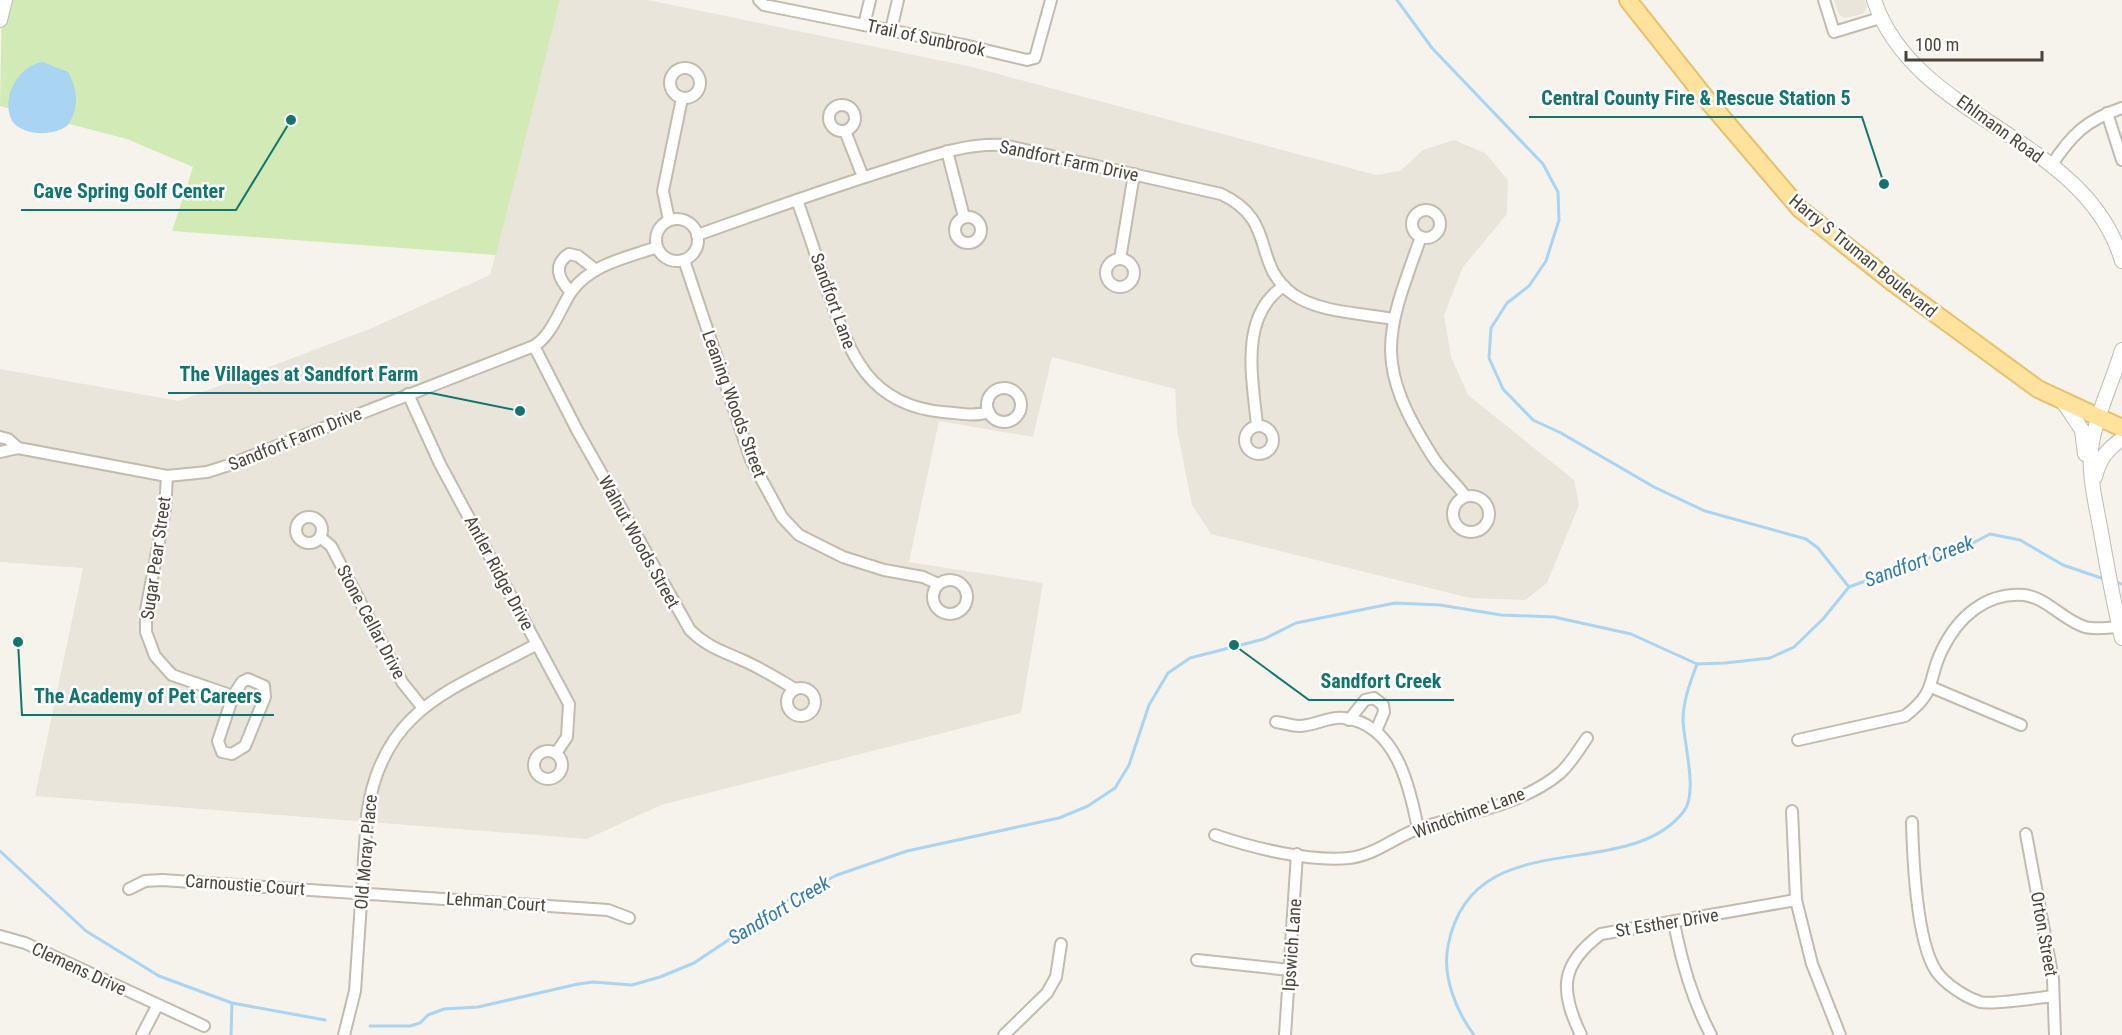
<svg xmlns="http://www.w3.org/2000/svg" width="2122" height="1035" font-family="'Roboto Condensed',sans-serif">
<rect width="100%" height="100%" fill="#f6f3ec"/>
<g fill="#eae5da">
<path d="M 560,0 L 648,0 L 972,67 L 1376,175 L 1400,171 L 1423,150 L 1454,140 L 1485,153 L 1508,180 L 1507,214 L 1463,267 L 1444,315 L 1451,357 L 1468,395 L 1574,480 L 1579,505 L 1547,583 L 1525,600 L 1470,598 L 1211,534 L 1192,505 L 1177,429 L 1175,389 L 1052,357 L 1033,437 L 939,421 L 909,562 L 1043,583 L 1021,713 L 661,805 L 587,839 L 35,796 L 83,568 L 0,562 L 0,369 L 179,401 L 372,328 L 490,275 Z"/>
<path d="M 1834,0 L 1865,0 L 1867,8 L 1863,14 L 1844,18 L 1839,14 Z"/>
</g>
<path fill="#d2eab5" d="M 2,0 L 560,0 L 496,255 L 172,231 L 193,167 L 127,139 L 0,106 Z"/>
<path fill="#a9d4f2" d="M 43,62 L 68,72 C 78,90 79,108 68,125 C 55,136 24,137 12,121 C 0,97 19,65 43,62 Z"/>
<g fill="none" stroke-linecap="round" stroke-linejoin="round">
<g stroke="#a9d4f2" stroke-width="3">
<path d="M 1397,0 L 1432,48 L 1543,164 L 1558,192 L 1559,220 L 1546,261 L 1529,286 L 1507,303 L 1491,328 L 1489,358 L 1503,389 L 1533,420 L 1561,433 L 1654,487 L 1705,511 L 1806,539 L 1818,548 L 1849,587"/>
<path d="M 2113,581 L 2122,584"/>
<path d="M 0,851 L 86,931 L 159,976 L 232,1003 L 325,1020"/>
<path d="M 370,1026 L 410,1026 L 420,1023 L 428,1015 L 444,1009 L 478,1007 L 578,984 L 593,982 L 632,985 L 660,977 L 694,963 L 791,898 L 837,875 L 907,851 L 1059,818 L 1088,806 L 1115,788 L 1129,765 L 1149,705 L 1168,673 L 1190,658 L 1264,639 L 1296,623 L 1395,603 L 1440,605 L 1501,615 L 1554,617 L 1631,634 L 1697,664 L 1725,663 L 1770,658 L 1794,647 L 1823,619 L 1849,587 L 1936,555 L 1954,553 L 1990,534 L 2020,540 L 2063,565 L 2104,579"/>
<path d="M 231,1035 L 232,1003"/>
<path d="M 1474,1035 C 1456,1011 1442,976 1448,946 C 1472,819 1627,886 1684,811 C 1698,793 1684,743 1683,721 C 1683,701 1690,683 1697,664"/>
</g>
<g stroke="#c2bbae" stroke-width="14">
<g id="minor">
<path d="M 759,0 L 764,5 L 964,45 L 1027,60 L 1035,58 L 1051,0"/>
<path d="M 1824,0 L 1834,32 L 1880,18"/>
<path d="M 864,25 L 870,0"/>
<path d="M 891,30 L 898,0"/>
<circle cx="685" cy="83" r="15"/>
<circle cx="842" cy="118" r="13"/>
<path d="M 2107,113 L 2122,160"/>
<path d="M 845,131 L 863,177"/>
<path d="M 947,151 L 964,217"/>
<path d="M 2051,166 C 2071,135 2086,120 2122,108"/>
<path d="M 797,200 C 808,231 818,261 828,292 C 850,354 868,405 943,412 C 959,413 974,417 989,412"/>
<circle cx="1426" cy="224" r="14"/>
<circle cx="968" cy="230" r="13"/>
<circle cx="677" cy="240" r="21"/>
<path d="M 669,220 L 663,191 L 682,98"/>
<path d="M 697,235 C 760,213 823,190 887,170 C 926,158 962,143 1003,145 L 1221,194 C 1279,221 1250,264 1294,295 C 1321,313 1362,313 1393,319"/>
<path d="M 1421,237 C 1385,336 1373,363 1433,457 C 1442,472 1456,482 1465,496"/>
<path d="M 1120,259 L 1134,174"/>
<circle cx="1120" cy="273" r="14"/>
<path d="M 684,260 L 751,460 L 782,517 L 799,535 L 843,557 L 884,570 L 923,577 L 938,584"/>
<path d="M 571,292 C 559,280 552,265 569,254 L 578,256 L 596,270"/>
<path d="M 534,346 L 577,430 L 690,630 C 706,646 722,651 742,660 C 761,668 778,679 795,689"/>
<circle cx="1004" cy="405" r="17"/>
<path d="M 408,394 L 440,464 L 569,704 L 567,737 L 556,753"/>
<path d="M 1257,426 C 1253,380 1238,316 1284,286"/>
<circle cx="1259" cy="440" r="14"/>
<path d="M 0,437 L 8,439 L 18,448"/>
<path d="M 0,452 L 18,448 L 167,476 L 207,472 L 226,466 L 534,346 C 552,335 560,309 571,292 C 591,264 626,258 657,247"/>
<path d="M 167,476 L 165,510 L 146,610 L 146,632 L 155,656 L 172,675 L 233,696 L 242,682 L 248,679 L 264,686 L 265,697 L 245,746 L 232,754 L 222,752 L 218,741 L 233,696"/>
<circle cx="1471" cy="514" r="18"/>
<circle cx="309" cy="530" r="13"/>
<path d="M 320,537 L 331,546 L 402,682 L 422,707"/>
<circle cx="950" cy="597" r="17"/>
<path d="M 1931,687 L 2021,725"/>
<circle cx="801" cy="702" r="14"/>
<path d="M 1349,720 L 1365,700 L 1374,698 L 1383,705 L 1384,712 L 1376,731"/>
<path d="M 1276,722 C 1284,723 1292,726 1299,726 C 1314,726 1329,716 1344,718 C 1396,724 1410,787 1418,829"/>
<path d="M 1798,740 L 1905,716 C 1938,691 1927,680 1942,650 C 1958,617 1986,592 2024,595 C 2047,598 2063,620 2085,627 C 2096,630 2111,627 2122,627"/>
<circle cx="548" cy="765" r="14"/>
<path d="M 1792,811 L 1796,900 L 1812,964 L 1840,1035"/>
<path d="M 1912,822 C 1913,859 1916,940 1936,971 C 1945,984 1965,997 1980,1002 C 1993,1005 2037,998 2053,996"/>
<path d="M 2026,834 L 2053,979 L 2055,1035"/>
<path d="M 1215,835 C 1253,848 1309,862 1349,858 C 1376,855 1396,836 1420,828 C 1463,815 1523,804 1559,774 C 1570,765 1579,749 1587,738"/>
<path d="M 129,889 L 145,881 L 162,880 L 608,910 L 629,918"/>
<path d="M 1674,923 C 1682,963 1692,999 1711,1035"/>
<path d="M 0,936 L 25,943 L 204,1026"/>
<path d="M 1197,960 L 1290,970"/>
<path d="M 142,1035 L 157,1006"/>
<path d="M 344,1035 L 355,991 L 367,815 C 382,707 453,690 537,644"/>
<path d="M 1004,1035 L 1047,993 L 1056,977 L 1061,944"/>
<path d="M 1285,1035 L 1297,854"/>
<path d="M 1581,1035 C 1560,991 1559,965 1601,934 L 1796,900"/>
</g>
</g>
<g stroke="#c2bbae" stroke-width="16">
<g id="tertiary">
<path d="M 1874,0 C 1915,122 2085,135 2122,261"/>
<path d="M 0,20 L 5,0"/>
<path d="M 2122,350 C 2113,381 2098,410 2092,442 C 2087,474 2097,507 2102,538 C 2108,572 2114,605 2122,638"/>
<path d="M 2064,403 L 2082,430 L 2085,454"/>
<path d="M 2095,477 C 2099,460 2107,449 2122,439"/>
</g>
</g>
<g stroke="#e6c16a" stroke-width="20">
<path id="primary" d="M 1628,0 L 1708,101 L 1800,209 L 1892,282 L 2038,389 L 2122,428"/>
</g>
<use href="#minor" stroke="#fff" stroke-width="10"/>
<use href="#tertiary" stroke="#fff" stroke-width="14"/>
<use href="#primary" stroke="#ffe39c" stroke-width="16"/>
</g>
<g text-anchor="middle" stroke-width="5" stroke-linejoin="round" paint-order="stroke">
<g font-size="18" fill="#4b4439" stroke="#fff">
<text transform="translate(926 38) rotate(12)" y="6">Trail of Sunbrook</text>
<text transform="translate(2000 129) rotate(36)" y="6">Ehlmann Road</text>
<text transform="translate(1069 161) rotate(12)" y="6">Sandfort Farm Drive</text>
<text transform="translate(1863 256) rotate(39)" y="6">Harry S Truman Boulevard</text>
<text transform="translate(833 301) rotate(70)" y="6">Sandfort Lane</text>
<text transform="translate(734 404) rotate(70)" y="6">Leaning Woods Street</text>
<text transform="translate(295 439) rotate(-22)" y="6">Sandfort Farm Drive</text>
<text transform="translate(639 542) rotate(61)" y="6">Walnut Woods Street</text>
<text transform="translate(156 558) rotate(-82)" y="6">Sugar Pear Street</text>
<text transform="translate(499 573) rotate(62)" y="6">Antler Ridge Drive</text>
<text transform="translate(371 622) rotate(62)" y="6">Stone Cellar Drive</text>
<text transform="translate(1469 813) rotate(-20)" y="6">Windchime Lane</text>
<text transform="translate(366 852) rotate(-85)" y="6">Old Moray Place</text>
<text transform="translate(245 885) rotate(4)" y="6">Carnoustie Court</text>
<text transform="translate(496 902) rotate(4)" y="6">Lehman Court</text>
<text transform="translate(1667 923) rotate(-9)" y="6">St Esther Drive</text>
<text transform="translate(2044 934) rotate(80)" y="6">Orton Street</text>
<text transform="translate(1292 945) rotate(-86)" y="6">Ipswich Lane</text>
<text transform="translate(79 969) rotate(25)" y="6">Clemens Drive</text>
</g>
<g font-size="20" font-style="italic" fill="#2e7ab2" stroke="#fff">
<text transform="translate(1919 561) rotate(-20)" y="7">Sandfort Creek</text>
<text transform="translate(779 910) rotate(-31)" y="7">Sandfort Creek</text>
</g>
</g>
<path fill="none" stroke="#0f766e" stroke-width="2" d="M1884 184L1862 117H1529M291 120L236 210H21M520 411L431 393H168M1234 645L1309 700H1454M18 642L22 715H274"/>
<g fill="#0f766e" stroke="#fff" stroke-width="2">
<circle cx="1884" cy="184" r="6"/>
<circle cx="291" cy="120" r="6"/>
<circle cx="520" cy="411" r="6"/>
<circle cx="1234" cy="645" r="6"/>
<circle cx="18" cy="642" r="6"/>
</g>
<g font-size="20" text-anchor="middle" font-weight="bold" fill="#0f766e" stroke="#fff" stroke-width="5" stroke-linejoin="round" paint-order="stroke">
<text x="1696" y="105">Central County Fire &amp; Rescue Station 5</text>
<text x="129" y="198">Cave Spring Golf Center</text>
<text x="299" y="381">The Villages at Sandfort Farm</text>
<text x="1381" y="688">Sandfort Creek</text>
<text x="148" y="703">The Academy of Pet Careers</text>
</g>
<path d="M1906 51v9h136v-9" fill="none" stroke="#4b4439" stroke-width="3"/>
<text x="1915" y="51" font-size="18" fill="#4b4439" stroke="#ffffff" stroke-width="4.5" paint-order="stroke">100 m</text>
</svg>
